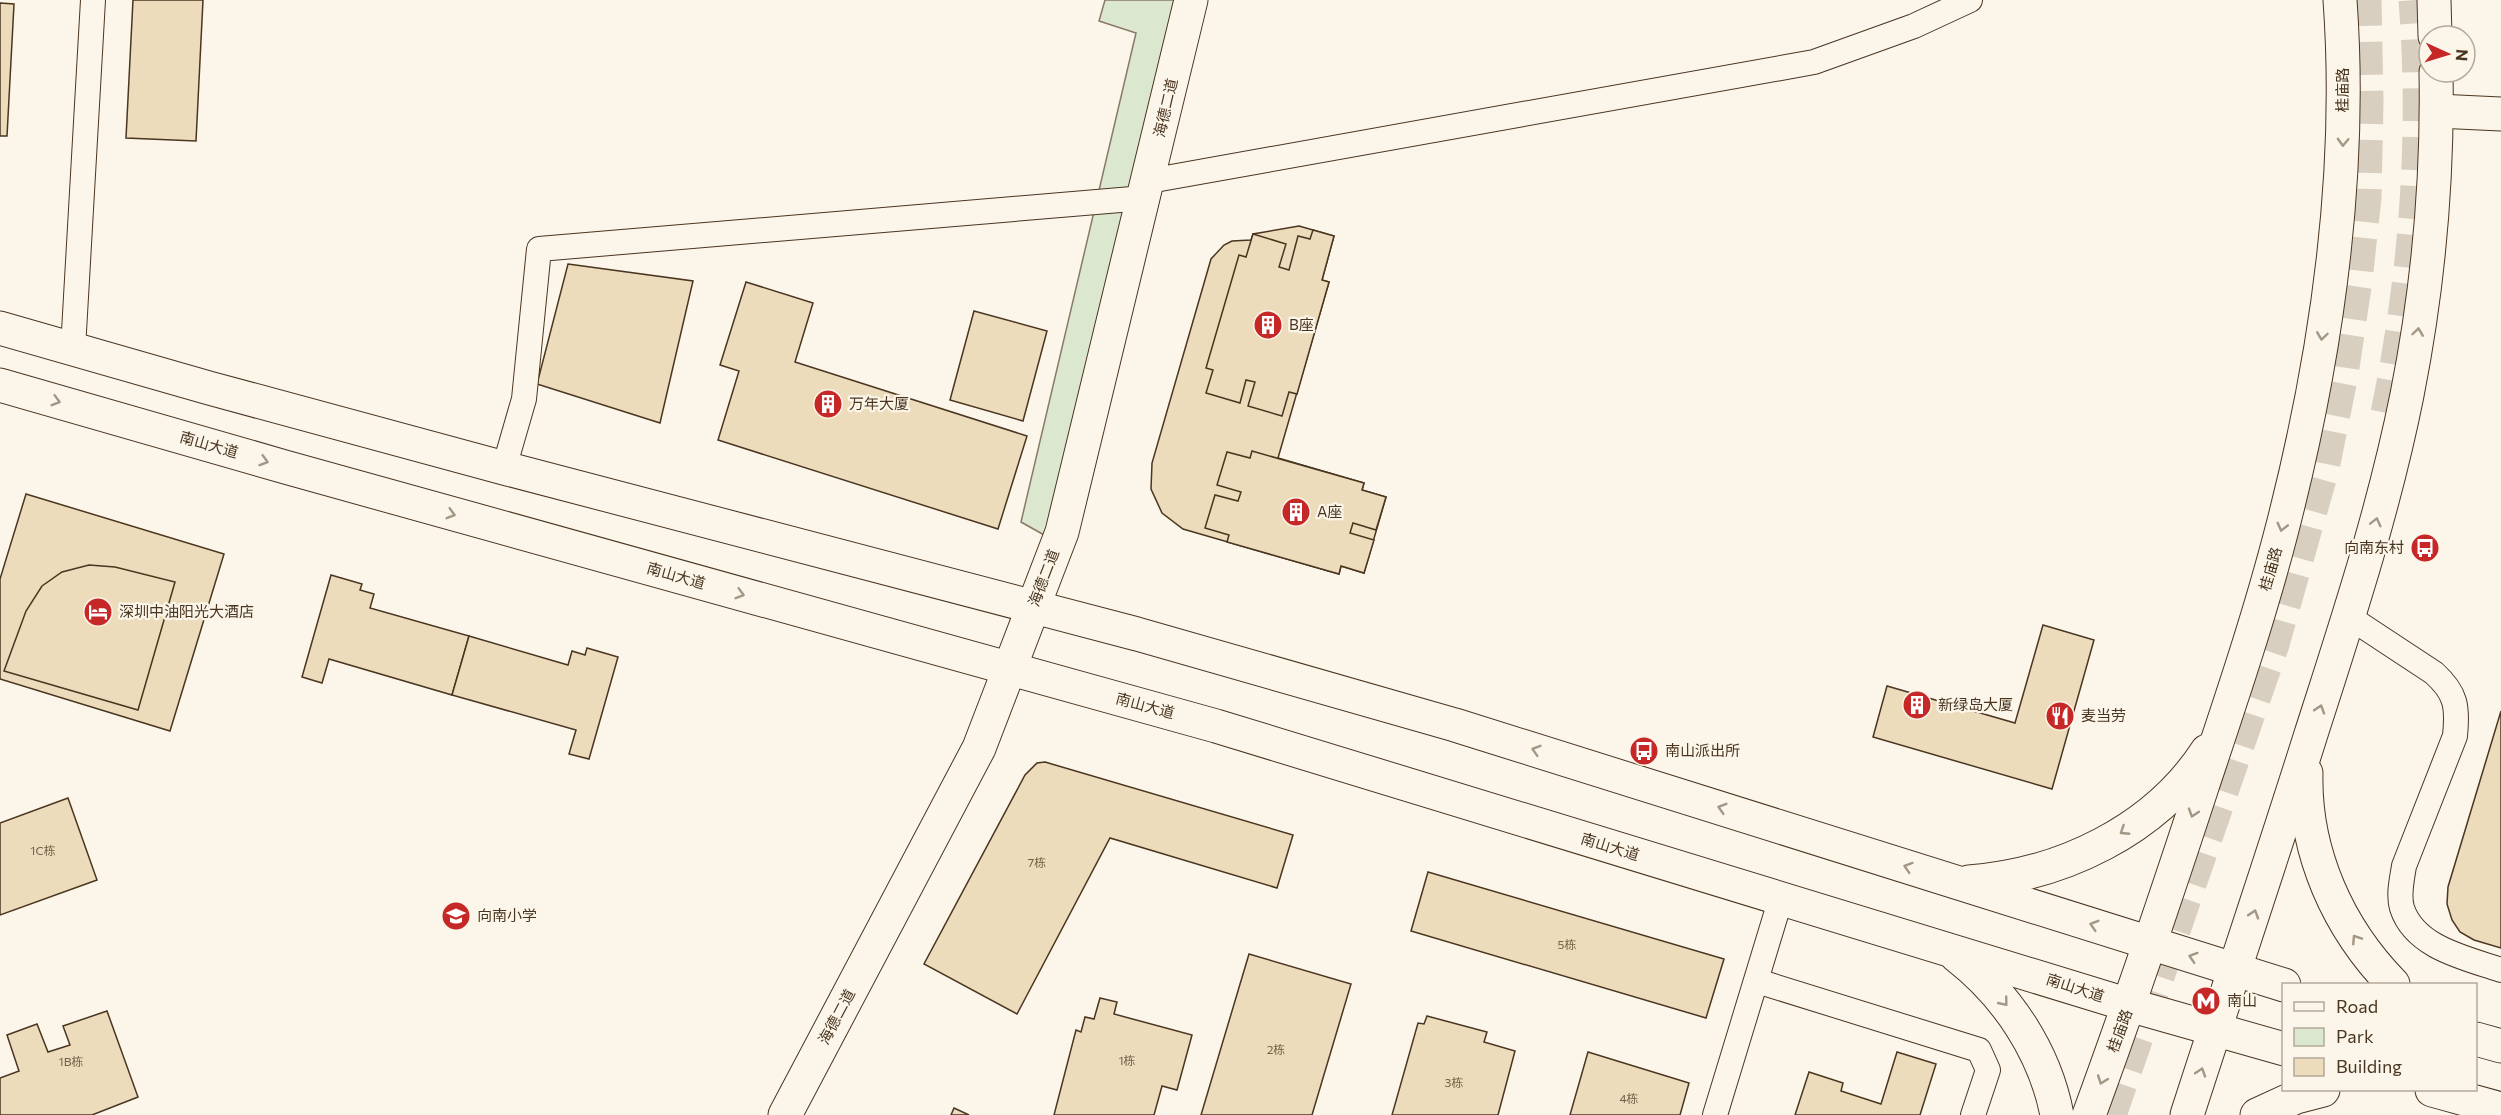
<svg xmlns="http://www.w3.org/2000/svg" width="2501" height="1115" font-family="Commissioner,'Noto Sans SC',sans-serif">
<rect width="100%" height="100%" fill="#fbf6e9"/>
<path fill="#dce7d0" stroke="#887966" stroke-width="1.5" d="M 1105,0 L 1180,0 L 1046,536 L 1021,522 L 1136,33 L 1099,21 Z"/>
<g fill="#ecdcbc" stroke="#4a3520" stroke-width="1.5">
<path d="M 133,0 L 203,0 L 196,141 L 126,138 Z"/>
<path d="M 0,3 L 14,4 L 7,136 L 0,136 Z"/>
<path d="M 1299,226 L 1334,236 L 1322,280 L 1329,282 L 1278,458 L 1364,483 L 1362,490 L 1386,497 L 1364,573 L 1341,566 L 1339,574 L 1183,529 L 1162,513 L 1151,489 L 1152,463 L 1211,259 L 1224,245 L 1232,241 L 1251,240 L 1253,234 Z"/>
<path d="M 1313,230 L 1334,236 L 1322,280 L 1329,282 L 1297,394 L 1289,392 L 1282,416 L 1248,406 L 1255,382 L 1246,380 L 1240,403 L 1206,393 L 1213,370 L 1206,368 L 1239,255 L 1246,257 L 1253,234 L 1286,244 L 1279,267 L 1289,270 L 1298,236 L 1310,239 Z"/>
<path d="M 568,264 L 693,281 L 660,423 L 537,384 Z"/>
<path d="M 746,282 L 813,303 L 795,362 L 1027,436 L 998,529 L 718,440 L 739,371 L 720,365 Z"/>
<path d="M 974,311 L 1047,331 L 1023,421 L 950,400 Z"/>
<path d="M 1252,451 L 1364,483 L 1362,490 L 1386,497 L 1376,530 L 1353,523 L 1350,533 L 1374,540 L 1364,573 L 1341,566 L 1339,574 L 1227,542 L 1229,535 L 1205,528 L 1215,495 L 1238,501 L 1241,492 L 1217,485 L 1227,452 L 1250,458 Z"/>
<path d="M 26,494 L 224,554 L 170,731 L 0,679 L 0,579 Z"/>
<path d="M 89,565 L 115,567 L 175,582 L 138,710 L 4,671 L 26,611 L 42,586 L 62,572 Z"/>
<path d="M 331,575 L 362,584 L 360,590 L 374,594 L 370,608 L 469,636 L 452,695 L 329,659 L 322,683 L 302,677 Z"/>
<path d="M 2043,625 L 2094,640 L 2052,789 L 1873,737 L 1887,686 L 2015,723 Z"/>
<path d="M 469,636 L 568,665 L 572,651 L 585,655 L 587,648 L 618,657 L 589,759 L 569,754 L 576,730 L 452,695 Z"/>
<path d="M 2501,711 L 2501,948 L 2474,940 L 2460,932 L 2452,920 L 2447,904 L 2448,887 Z"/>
<path d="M 1045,762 L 1293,835 L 1277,888 L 1110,838 L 1017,1014 L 924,964 L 1025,775 L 1037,763 Z"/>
<path d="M 68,798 L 97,880 L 0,915 L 0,823 Z"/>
<path d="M 1428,872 L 1724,959 L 1706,1018 L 1411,931 Z"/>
<path d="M 1249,954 L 1351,984 L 1312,1115 L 1201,1115 Z"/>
<path d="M 1100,998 L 1117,1002 L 1114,1014 L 1192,1035 L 1177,1090 L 1162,1086 L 1154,1115 L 1054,1115 L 1076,1030 L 1081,1032 L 1085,1017 L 1094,1019 Z"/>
<path d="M 107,1011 L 138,1097 L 92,1115 L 0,1115 L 0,1078 L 19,1071 L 7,1035 L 37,1024 L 48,1052 L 70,1045 L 63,1026 Z"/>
<path d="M 1427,1016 L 1487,1032 L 1484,1042 L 1515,1051 L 1498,1115 L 1392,1115 L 1418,1023 L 1424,1024 Z"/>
<path d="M 1588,1052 L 1689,1083 L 1680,1115 L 1570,1115 Z"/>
<path d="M 1897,1052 L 1936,1064 L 1920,1115 L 1795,1115 L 1809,1072 L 1843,1083 L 1841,1091 L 1881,1104 Z"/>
<path d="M 954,1108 L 969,1115 L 951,1115 Z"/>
</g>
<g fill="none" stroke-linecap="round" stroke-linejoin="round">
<g stroke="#d8cfc1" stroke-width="33" stroke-dasharray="33 16" stroke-linecap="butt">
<path d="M 2387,413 C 2415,279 2426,137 2415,0"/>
<path d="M 2110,1115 L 2273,644 L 2323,468 L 2342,374 L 2356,280 L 2365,197 L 2367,102 L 2365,0"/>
</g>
<g stroke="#4a3520" stroke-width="26">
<g id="street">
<path d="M 1149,181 L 1814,62 L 1914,26 L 1970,0"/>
<path d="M 73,349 L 93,0"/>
<path d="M 504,468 L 524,399 L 539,249 L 1144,198"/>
<path d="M 2349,617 L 2434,673 C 2456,693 2458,706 2455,736 L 2404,866 C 2402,879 2398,895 2402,908 C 2415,948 2466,958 2501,970"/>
<path d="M 1757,981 L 1979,1050 L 1988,1070 L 1973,1115"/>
<path d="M 1715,1115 L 1781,898"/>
</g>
</g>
<g stroke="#4a3520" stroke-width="35">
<g id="secondary">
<path d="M 2437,111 L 2501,114"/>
<path d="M 785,1115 L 979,748 L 1062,532 L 1191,0"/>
</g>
</g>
<g stroke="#4a3520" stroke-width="35">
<g id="primary">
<path d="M 2434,0 L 2435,36"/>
<path d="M 0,328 L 209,388 L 504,468 L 1137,634 L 1455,725 L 2284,985"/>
<path d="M 0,385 L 285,467 L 1216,726 L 2129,1005 L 2284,1049"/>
<path d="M 2306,773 C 2304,852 2338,928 2393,984"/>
<path d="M 1969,882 C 2061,875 2155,831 2207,751"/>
<path d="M 1957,956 C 2007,995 2045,1052 2057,1115"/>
<path d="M 2476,1039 L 2501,1046"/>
<path d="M 2432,1090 L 2501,1109"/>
<path d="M 2089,1115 C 2129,1006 2166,897 2202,787 C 2230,703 2259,618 2281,533 C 2326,360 2353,178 2340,0"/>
<path d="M 2187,1115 C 2228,988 2271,861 2311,734 C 2347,622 2384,510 2407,395 C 2428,289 2438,180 2436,72"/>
<path d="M 2257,1115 L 2296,1097 L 2323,1090"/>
</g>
</g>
<use href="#street" stroke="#fbf6e9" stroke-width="24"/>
<use href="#secondary" stroke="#fbf6e9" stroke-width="33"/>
<use href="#primary" stroke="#fbf6e9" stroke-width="33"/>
</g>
<defs><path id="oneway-chevron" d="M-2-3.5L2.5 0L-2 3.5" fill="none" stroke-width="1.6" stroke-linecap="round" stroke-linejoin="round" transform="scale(1.5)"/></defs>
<g stroke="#a29684">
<use href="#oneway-chevron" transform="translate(2343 142) rotate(92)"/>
<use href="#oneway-chevron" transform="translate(2418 332) rotate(-82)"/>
<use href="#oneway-chevron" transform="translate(2322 336) rotate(98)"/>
<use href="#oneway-chevron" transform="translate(56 401) rotate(16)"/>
<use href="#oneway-chevron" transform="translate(264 461) rotate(16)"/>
<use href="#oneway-chevron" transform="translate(451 514) rotate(16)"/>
<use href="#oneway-chevron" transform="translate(2376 522) rotate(-76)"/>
<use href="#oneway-chevron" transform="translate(2282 527) rotate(104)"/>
<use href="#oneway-chevron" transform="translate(740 594) rotate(16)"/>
<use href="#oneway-chevron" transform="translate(2320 709) rotate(-72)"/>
<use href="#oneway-chevron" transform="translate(1536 750) rotate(-163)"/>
<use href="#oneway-chevron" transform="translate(1722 808) rotate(-163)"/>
<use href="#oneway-chevron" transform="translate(2193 813) rotate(108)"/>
<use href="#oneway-chevron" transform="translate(2124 831) rotate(147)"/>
<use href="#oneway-chevron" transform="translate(1908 867) rotate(-162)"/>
<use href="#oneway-chevron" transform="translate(2254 914) rotate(-72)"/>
<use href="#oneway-chevron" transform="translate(2094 925) rotate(-163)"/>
<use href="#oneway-chevron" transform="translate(2356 939) rotate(-123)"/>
<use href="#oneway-chevron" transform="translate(2193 957) rotate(-162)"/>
<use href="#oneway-chevron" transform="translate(2004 1002) rotate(51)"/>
<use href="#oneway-chevron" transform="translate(2201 1072) rotate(-72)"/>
<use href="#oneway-chevron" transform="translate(2102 1080) rotate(110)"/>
</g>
<defs>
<g id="building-disc" transform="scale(1.5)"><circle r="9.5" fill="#c62828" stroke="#fbf6e9"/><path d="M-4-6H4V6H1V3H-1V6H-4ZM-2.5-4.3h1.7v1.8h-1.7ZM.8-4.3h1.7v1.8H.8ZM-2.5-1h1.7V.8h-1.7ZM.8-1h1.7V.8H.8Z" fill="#fff"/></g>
<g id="bus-disc" transform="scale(1.5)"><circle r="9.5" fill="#c62828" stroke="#fbf6e9"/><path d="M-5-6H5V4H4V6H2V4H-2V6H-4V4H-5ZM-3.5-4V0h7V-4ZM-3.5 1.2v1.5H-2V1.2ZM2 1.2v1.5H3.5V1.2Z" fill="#fff"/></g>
<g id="hotel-disc" transform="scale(1.5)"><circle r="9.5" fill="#c62828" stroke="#fbf6e9"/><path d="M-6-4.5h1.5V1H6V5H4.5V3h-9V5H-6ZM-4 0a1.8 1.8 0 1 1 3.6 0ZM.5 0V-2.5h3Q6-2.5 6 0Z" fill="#fff"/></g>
<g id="restaurant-disc" transform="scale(1.5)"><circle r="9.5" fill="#c62828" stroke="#fbf6e9"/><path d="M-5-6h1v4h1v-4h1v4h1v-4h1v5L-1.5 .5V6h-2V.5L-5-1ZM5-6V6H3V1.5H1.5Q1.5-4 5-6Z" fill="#fff"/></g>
<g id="school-disc" transform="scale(1.5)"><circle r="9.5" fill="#c62828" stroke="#fbf6e9"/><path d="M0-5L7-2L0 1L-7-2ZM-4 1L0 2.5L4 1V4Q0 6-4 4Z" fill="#fff"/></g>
<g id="metro-disc" transform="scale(1.5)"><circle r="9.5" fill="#c62828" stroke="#fbf6e9"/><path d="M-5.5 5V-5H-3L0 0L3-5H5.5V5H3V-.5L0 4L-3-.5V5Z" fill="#fff"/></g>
</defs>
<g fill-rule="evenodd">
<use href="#building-disc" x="1268" y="325"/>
<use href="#building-disc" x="828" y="404"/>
<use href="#building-disc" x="1296" y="512"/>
<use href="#bus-disc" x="2425" y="548"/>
<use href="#hotel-disc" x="98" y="612"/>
<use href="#building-disc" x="1917" y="705"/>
<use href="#restaurant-disc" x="2060" y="716"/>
<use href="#bus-disc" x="1644" y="751"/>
<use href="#school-disc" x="456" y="916"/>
<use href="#metro-disc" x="2206" y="1001"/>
</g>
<g text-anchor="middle" stroke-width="4.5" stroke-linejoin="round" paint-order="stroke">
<g font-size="12" fill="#725f47">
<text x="43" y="855">1C栋</text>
<text x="1037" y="867">7栋</text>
<text x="1567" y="949">5栋</text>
<text x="1276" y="1054">2栋</text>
<text x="1127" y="1065">1栋</text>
<text x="71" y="1066">1B栋</text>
<text x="1454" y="1087">3栋</text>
<text x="1629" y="1103">4栋</text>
</g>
<g font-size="15" fill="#4a3520" stroke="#fbf6e9">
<text transform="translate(2343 90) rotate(-90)" y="5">桂庙路</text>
<text transform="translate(1166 108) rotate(-77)" y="5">海德二道</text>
<text transform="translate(209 445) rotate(16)" y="5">南山大道</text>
<text transform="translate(2271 569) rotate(-74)" y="5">桂庙路</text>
<text transform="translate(676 576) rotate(16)" y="5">南山大道</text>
<text transform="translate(1044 578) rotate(-69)" y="5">海德二道</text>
<text transform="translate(1145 706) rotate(15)" y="5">南山大道</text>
<text transform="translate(1610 847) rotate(17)" y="5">南山大道</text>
<text transform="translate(2075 988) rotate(18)" y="5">南山大道</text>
<text transform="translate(837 1017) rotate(-62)" y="5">海德二道</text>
<text transform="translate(2120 1031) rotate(-70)" y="5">桂庙路</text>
</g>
<g font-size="15" fill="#4a3520" stroke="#fbf6e9" text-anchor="start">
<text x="1289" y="330">B座</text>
<text x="849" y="409">万年大厦</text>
<text x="1317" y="517">A座</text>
<text x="2404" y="553" text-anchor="end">向南东村</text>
<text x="119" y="617">深圳中油阳光大酒店</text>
<text x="1938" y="710">新绿岛大厦</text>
<text x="2081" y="721">麦当劳</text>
<text x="1665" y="756">南山派出所</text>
<text x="477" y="921">向南小学</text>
<text x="2227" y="1006">南山</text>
</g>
</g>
<rect x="2282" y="983" width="195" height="108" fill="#fbf6e9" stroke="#b4a999" stroke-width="1.5"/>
<rect x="2294" y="1002" width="30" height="9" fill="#fbf6e9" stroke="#b4a999" stroke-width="1.5"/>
<text x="2336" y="1013" font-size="18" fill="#4a3520">Road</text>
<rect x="2294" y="1028" width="30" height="18" fill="#dce7d0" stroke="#b4a999" stroke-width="1.5"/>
<text x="2336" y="1043" font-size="18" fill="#4a3520">Park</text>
<rect x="2294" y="1058" width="30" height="18" fill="#ecdcbc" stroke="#b4a999" stroke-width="1.5"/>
<text x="2336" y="1073" font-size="18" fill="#4a3520">Building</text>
<g transform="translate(2447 54) rotate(94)"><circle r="28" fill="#fbf6e9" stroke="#b4a999" stroke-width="1.5"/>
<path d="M0-4.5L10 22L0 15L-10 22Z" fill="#c62828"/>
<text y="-9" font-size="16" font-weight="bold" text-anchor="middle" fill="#4a3520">N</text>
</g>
</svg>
